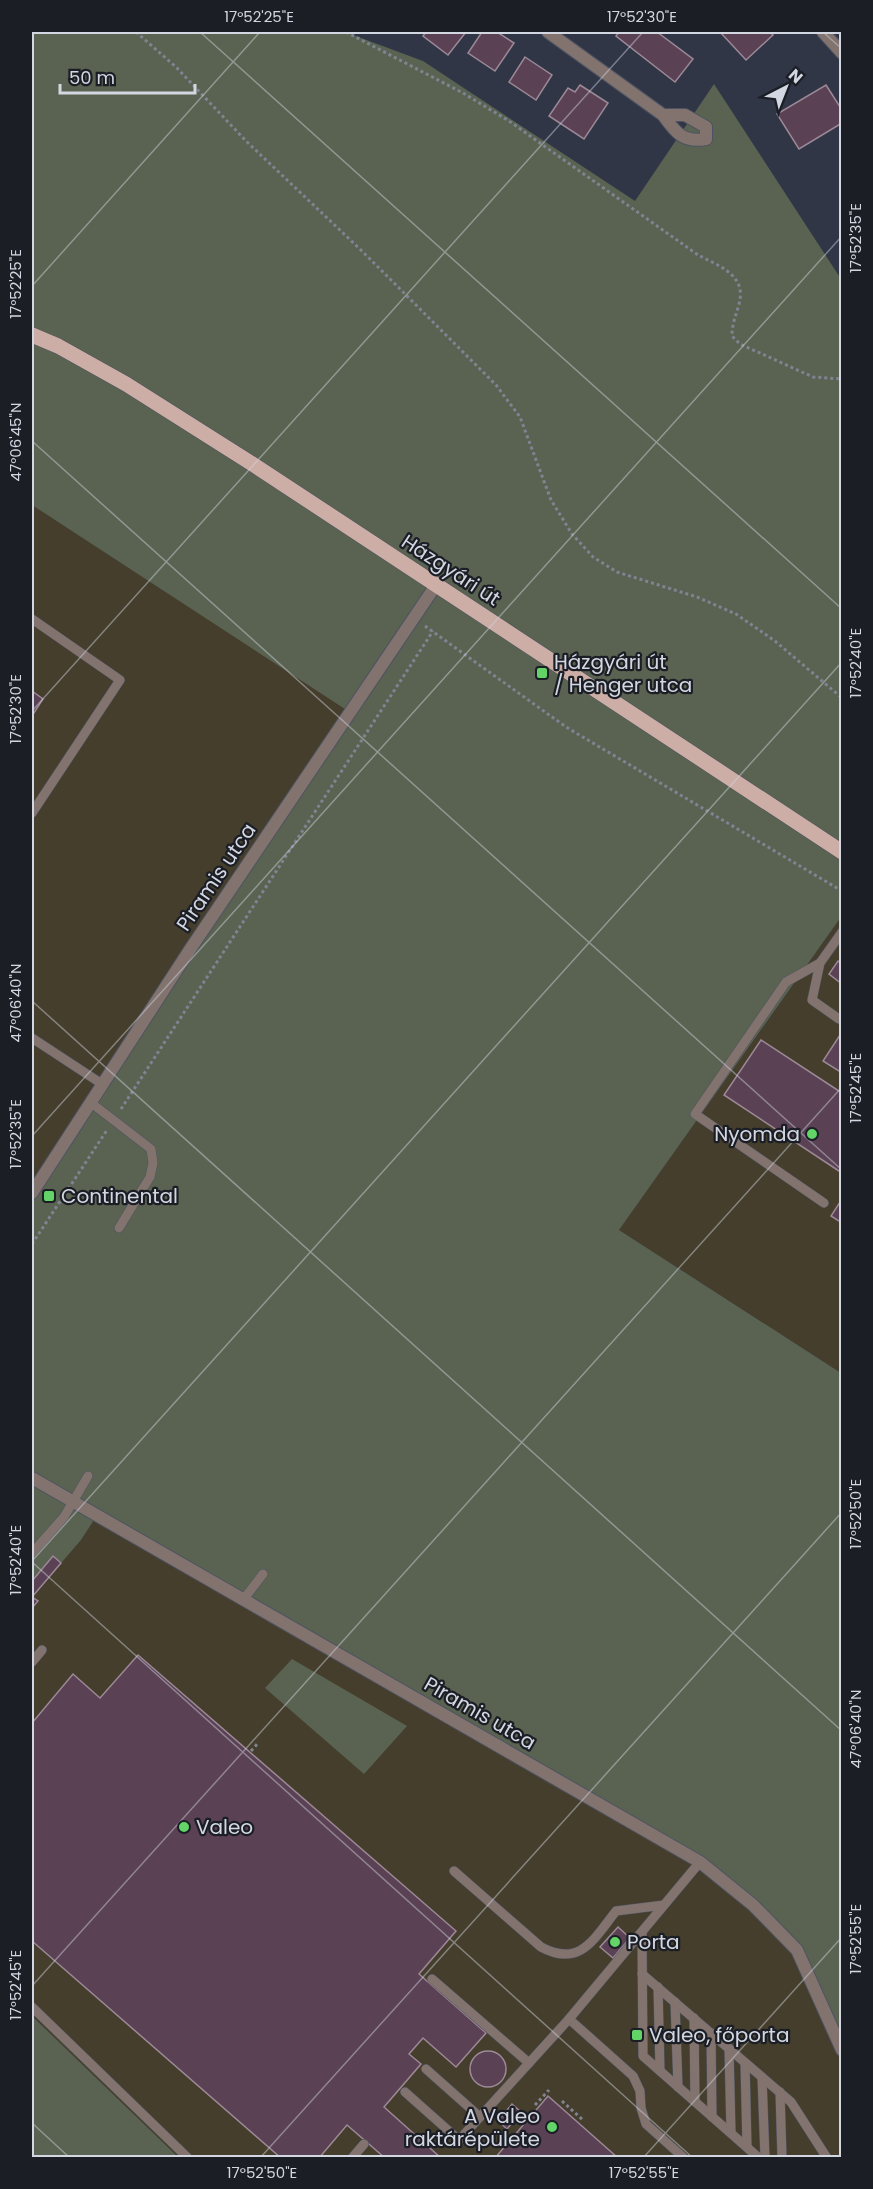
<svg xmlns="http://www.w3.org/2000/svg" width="873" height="2189" font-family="Poppins,sans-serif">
<rect width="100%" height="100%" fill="#303646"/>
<g fill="#453e2c">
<path d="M 32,505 L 348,710 L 32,1195 Z"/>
<path d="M 841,917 L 841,1373 L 619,1230 Z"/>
<path d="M 98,1514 L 702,1860 L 799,1949 L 841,2042 L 841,2157 L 32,2158 L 32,1597 L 81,1540 Z"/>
</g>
<g fill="#5a6351">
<path d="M 32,32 L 345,32 L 423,61 L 635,201 L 714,84 L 841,279 L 841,917 L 619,1230 L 841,1373 L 841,2042 L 799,1949 L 702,1860 L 98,1514 L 81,1540 L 32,1597 L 32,1195 L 348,711 L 32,505 Z"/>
<path d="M 292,1659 L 407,1726 L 364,1774 L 265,1688 Z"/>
<path d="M 32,2016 L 178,2157 L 32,2157 Z"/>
</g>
<g fill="#5a4154" stroke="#9c8997" stroke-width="1.5">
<path d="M 426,32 L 466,32 L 448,55 L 423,36 Z"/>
<path d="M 482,32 L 497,32 L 514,43 L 495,71 L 468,53 Z"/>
<path d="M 619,32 L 657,32 L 693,59 L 675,82 L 616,36 Z"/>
<path d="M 720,32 L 770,32 L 773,35 L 746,60 Z"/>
<path d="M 525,57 L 552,75 L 536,100 L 509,82 Z"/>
<path d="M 580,85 L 608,103 L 584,139 L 549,116 L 568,88 L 575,92 Z"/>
<path d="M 826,85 L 842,110 L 842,123 L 799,149 L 777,114 Z"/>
<path d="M 32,691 L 43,699 L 32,716 Z"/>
<path d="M 838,961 L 842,964 L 842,984 L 829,974 Z"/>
<path d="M 842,1032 L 842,1073 L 823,1061 Z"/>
<path d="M 761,1040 L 842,1093 L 842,1173 L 724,1095 Z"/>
<path d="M 842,1199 L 842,1223 L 831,1216 Z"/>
<path d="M 53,1556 L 61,1563 L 32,1597 L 38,1601 L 32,1608 L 32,1581 Z"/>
<path d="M 138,1655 L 456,1931 L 419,1974 L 486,2033 L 456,2067 L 423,2038 L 409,2054 L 421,2064 L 384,2107 L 441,2158 L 385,2158 L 347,2125 L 319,2158 L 281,2158 L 32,1941 L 32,1723 L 73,1674 L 100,1698 Z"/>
<path d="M 618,1927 L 630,1938 L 613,1958 L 600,1947 Z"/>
<circle cx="488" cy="2069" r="18"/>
<path d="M 548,2096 L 618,2158 L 495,2158 Z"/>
<path d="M 512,2104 L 521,2112 L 507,2129 L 498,2121 Z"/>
</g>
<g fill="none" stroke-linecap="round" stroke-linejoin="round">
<g stroke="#4d5362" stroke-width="10">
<g id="service">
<path d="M 32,619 L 120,680 L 32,813"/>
<path d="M 820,963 L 812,1000 L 839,1019"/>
<path d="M 32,1038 L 102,1084"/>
<path d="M 90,1102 L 151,1149 L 153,1163 L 150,1177 L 119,1228"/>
<path d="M 824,1203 L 695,1114 L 786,982 L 820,963 L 842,932"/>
<path d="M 32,1553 L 64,1517 L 88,1476"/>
<path d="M 243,1600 L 263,1574"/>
<path d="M 32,1662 L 42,1650"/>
<path d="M 454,1871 L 541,1947 C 580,1968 594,1939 616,1911 L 664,1905"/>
<path d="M 642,1933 L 643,2056 L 759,2158"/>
<path d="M 642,1974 L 791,2102 L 827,2158"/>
<path d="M 432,1979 L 529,2063"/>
<path d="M 658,1987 L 660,2071"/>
<path d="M 675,2002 L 678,2087"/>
<path d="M 32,2007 L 188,2158"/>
<path d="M 694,2018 L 695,2102"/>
<path d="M 569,2019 L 633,2076 L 640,2091 L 641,2108 L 646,2124 L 684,2158"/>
<path d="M 711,2033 L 712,2117"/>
<path d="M 729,2048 L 731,2133"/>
<path d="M 745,2063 L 747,2147"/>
<path d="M 426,2069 L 480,2117"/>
<path d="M 762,2077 L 765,2158"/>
<path d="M 405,2092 L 459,2140 L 569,2019 L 700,1862"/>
<path d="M 780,2092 L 782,2158"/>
<path d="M 352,2158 L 364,2144"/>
</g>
</g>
<g stroke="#4d5362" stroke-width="14">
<g id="minor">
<path d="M 548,32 L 663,115 C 676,133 683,143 706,139 L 706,127 L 685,115 L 663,115"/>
<path d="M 823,32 L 842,53"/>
<path d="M 32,1193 L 191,948 L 436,585"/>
<path d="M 32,1478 L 700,1862 L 753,1905 L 797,1950 L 842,2050"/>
</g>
</g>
<g stroke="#4d5362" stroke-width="16">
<path id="primary" d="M 32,335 L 58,346 L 126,384 L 254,465 L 842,852"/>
</g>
<g stroke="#7f8492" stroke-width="3" stroke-dasharray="3 3" stroke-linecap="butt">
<path d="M 136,32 L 176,67 L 246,141 L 363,252 L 496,385 L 520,417 L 551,500 L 572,534 L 593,557 L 617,572 L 697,597 L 736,614 L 775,641 L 842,698"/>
<path d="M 346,32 L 463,93 L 509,121 L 698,255 C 719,266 747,275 739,304 C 736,315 732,324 732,336 L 740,344 L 813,377 L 842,379"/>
<path d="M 425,626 L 566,727 L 842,891"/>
<path d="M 121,1109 L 433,631"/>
<path d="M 32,1244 L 107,1130"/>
<path d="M 251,1751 L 259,1742"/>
<path d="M 562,2101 L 584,2121"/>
<path d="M 535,2105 L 549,2090"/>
</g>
<use href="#service" stroke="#82736f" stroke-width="9"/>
<use href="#minor" stroke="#82736f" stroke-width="12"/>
<use href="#primary" stroke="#cdaea6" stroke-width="15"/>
</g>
<path fill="none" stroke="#d3d7e2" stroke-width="1.5" stroke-opacity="0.45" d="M 200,32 L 842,609M 823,32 L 842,49M 32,286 L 260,32M 32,441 L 842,1170M 32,711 L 643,32M 32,1001 L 842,1731M 32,1136 L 842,236M 32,1561 L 842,662M 32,1562 L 693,2158M 32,1986 L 842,1087M 32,2123 L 70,2158M 260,2158 L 842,1512M 643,2158 L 842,1937"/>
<g fill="#63d468" stroke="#1b1e25" stroke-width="2">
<rect x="536" y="667" width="12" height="12" rx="3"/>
<circle cx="812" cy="1134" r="6"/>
<rect x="43" y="1190" width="12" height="12" rx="3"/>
<circle cx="184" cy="1827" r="6"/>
<circle cx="615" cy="1942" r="6"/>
<rect x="631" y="2029" width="12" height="12" rx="3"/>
<circle cx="552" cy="2127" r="6"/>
</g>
<g text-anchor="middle" stroke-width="4.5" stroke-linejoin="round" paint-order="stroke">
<g font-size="20" fill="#d3d7e2" stroke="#1b1e25">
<text transform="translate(451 570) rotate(33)" y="7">Házgyári út</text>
<text transform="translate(216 877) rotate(-56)" y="7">Piramis utca</text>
<text transform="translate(480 1713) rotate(30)" y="7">Piramis utca</text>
</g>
<g font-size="20" fill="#d3d7e2" stroke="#1b1e25" text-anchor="start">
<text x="554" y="669">Házgyári út<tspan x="554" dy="23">/ Henger utca</tspan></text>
<text x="800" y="1141" text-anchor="end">Nyomda</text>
<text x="61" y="1203">Continental</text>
<text x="196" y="1834">Valeo</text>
<text x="627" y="1949">Porta</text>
<text x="649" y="2042">Valeo, főporta</text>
<text x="540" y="2123" text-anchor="end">A Valeo<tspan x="540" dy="23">raktárépülete</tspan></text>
</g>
</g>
<rect width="873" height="2189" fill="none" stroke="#1b1e25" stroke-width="66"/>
<g transform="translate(786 87) rotate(42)" stroke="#1b1e25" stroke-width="4.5" paint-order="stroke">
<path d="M0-4.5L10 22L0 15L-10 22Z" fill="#d3d7e2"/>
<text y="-9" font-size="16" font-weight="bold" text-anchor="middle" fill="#d3d7e2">N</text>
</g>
<path d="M60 84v9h135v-9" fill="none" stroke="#d3d7e2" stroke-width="3"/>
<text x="69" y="84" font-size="18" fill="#d3d7e2" stroke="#1b1e25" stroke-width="4.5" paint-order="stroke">50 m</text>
<rect x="33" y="33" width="807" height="2123" fill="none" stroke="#d3d7e2" stroke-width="2"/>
<g font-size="15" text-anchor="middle" fill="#d3d7e2">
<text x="259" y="22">17°52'25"E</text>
<text x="642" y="22">17°52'30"E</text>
<text transform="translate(856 238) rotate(-90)" y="5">17°52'35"E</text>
<text transform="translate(16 284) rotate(-90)" y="5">17°52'25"E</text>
<text transform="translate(16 442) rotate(-90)" y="5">47°06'45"N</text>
<text transform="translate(856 663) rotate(-90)" y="5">17°52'40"E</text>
<text transform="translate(16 709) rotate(-90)" y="5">17°52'30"E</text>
<text transform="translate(16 1003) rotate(-90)" y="5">47°06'40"N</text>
<text transform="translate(856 1088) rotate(-90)" y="5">17°52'45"E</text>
<text transform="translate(16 1134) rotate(-90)" y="5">17°52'35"E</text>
<text transform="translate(856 1514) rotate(-90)" y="5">17°52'50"E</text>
<text transform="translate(16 1560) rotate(-90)" y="5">17°52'40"E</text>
<text transform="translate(856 1729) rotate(-90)" y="5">47°06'40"N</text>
<text transform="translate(856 1939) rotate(-90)" y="5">17°52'55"E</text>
<text transform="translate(16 1985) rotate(-90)" y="5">17°52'45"E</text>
<text x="262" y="2178">17°52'50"E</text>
<text x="644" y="2178">17°52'55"E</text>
</g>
</svg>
